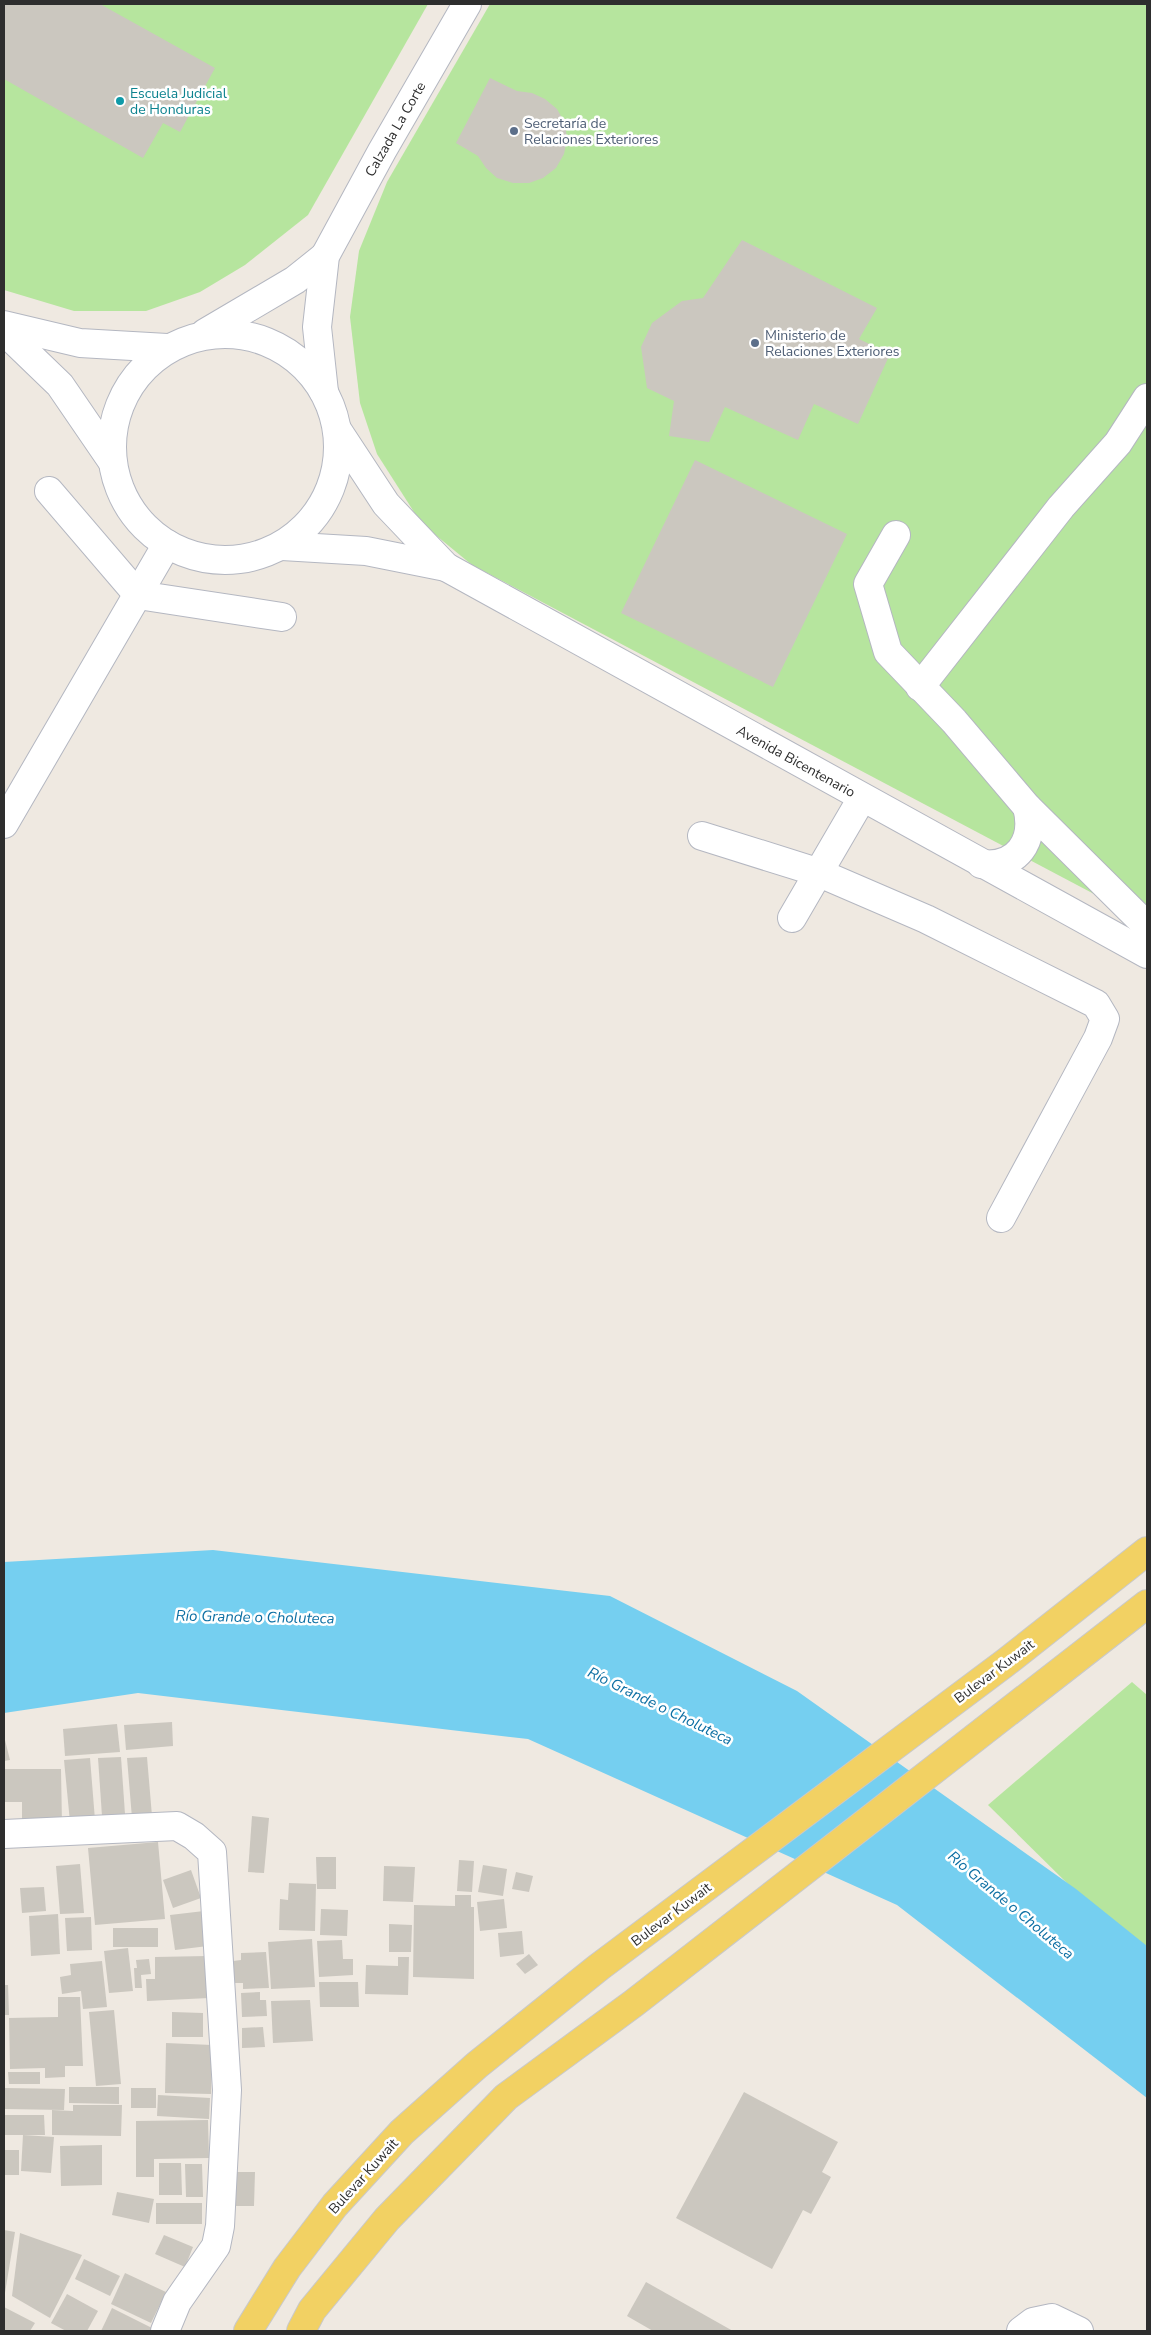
<svg xmlns="http://www.w3.org/2000/svg" width="1151" height="2335" font-family="'Nunito Sans',sans-serif">
<rect width="100%" height="100%" fill="#efe9e1"/>
<g fill="#b6e59e">
<path d="M 4,4 L 428,4 L 308,215 L 245,265 L 200,292 L 146,311 L 74,311 L 4,290 Z"/>
<path d="M 490,4 L 1147,4 L 1147,922 L 472,565 L 421,523 L 377,454 L 360,403 L 350,317 L 359,251 L 387,182 Z"/>
<path d="M 1132,1682 L 1147,1695 L 1147,1962 L 988,1805 Z"/>
</g>
<path fill="#75cff0" d="M 213,1550 L 610,1596 L 797,1691 L 1076,1889 L 1147,1946 L 1147,2098 L 897,1905 L 528,1739 L 138,1693 L 4,1713 L 4,1562 Z"/>
<g fill="#cbc7bf">
<path d="M 4,4 L 100,4 L 215,68 L 180,132 L 163,123 L 143,158 L 4,79 Z"/>
<path d="M 490,78 L 517,91 L 532,93 L 545,99 L 557,109 L 565,123 L 567,139 L 564,154 L 556,168 L 543,178 L 529,183 L 513,183 L 497,178 L 486,168 L 478,156 L 456,143 Z"/>
<path d="M 742,240 L 877,308 L 859,339 L 890,354 L 858,424 L 814,404 L 798,440 L 725,407 L 709,442 L 669,436 L 674,401 L 647,388 L 641,347 L 652,323 L 682,301 L 703,298 Z"/>
<path d="M 695,460 L 847,534 L 773,687 L 621,613 Z"/>
<path d="M 172,1722 L 173,1746 L 126,1750 L 124,1725 Z"/>
<path d="M 117,1724 L 120,1752 L 65,1756 L 63,1729 Z"/>
<path d="M 4,1736 L 10,1760 L 4,1761 Z"/>
<path d="M 121,1757 L 125,1814 L 102,1816 L 98,1758 Z"/>
<path d="M 147,1757 L 152,1816 L 132,1818 L 127,1758 Z"/>
<path d="M 90,1758 L 95,1820 L 70,1822 L 64,1760 Z"/>
<path d="M 4,1769 L 61,1769 L 62,1824 L 22,1824 L 22,1802 L 4,1802 Z"/>
<path d="M 252,1816 L 269,1818 L 264,1873 L 248,1872 Z"/>
<path d="M 158,1842 L 165,1919 L 95,1925 L 88,1848 Z"/>
<path d="M 316,1857 L 336,1857 L 336,1889 L 317,1889 Z"/>
<path d="M 459,1860 L 474,1861 L 472,1892 L 457,1891 Z"/>
<path d="M 80,1864 L 84,1913 L 60,1914 L 56,1866 Z"/>
<path d="M 483,1865 L 507,1869 L 503,1896 L 478,1892 Z"/>
<path d="M 384,1866 L 415,1867 L 413,1902 L 383,1901 Z"/>
<path d="M 191,1870 L 201,1898 L 173,1908 L 163,1880 Z"/>
<path d="M 516,1872 L 533,1876 L 529,1892 L 512,1889 Z"/>
<path d="M 289,1883 L 316,1884 L 315,1931 L 279,1930 L 280,1899 L 288,1900 Z"/>
<path d="M 44,1887 L 46,1911 L 22,1913 L 20,1888 Z"/>
<path d="M 455,1895 L 471,1895 L 471,1907 L 474,1907 L 474,1979 L 413,1977 L 414,1905 L 455,1906 Z"/>
<path d="M 504,1899 L 507,1928 L 480,1931 L 477,1902 Z"/>
<path d="M 321,1909 L 348,1910 L 347,1936 L 320,1935 Z"/>
<path d="M 204,1911 L 208,1946 L 175,1950 L 170,1915 Z"/>
<path d="M 58,1914 L 60,1954 L 31,1956 L 29,1916 Z"/>
<path d="M 91,1917 L 92,1950 L 67,1951 L 65,1918 Z"/>
<path d="M 389,1924 L 412,1925 L 411,1952 L 389,1952 Z"/>
<rect x="113" y="1928" width="45" height="19"/>
<path d="M 522,1931 L 524,1954 L 500,1957 L 498,1933 Z"/>
<path d="M 312,1939 L 315,1987 L 271,1989 L 268,1942 Z"/>
<path d="M 342,1940 L 343,1959 L 353,1959 L 353,1975 L 319,1977 L 317,1941 Z"/>
<path d="M 128,1948 L 133,1991 L 109,1993 L 104,1951 Z"/>
<path d="M 266,1952 L 269,1988 L 243,1989 L 243,1983 L 234,1983 L 233,1961 L 241,1960 L 241,1953 Z"/>
<path d="M 529,1954 L 538,1965 L 525,1974 L 516,1964 Z"/>
<path d="M 207,1956 L 209,1998 L 147,2001 L 146,1979 L 155,1979 L 155,1957 Z"/>
<path d="M 398,1957 L 409,1957 L 408,1995 L 365,1994 L 366,1965 L 398,1966 Z"/>
<path d="M 149,1959 L 151,1974 L 141,1975 L 142,1988 L 135,1988 L 134,1968 L 137,1968 L 136,1960 Z"/>
<path d="M 102,1961 L 107,2007 L 83,2009 L 81,1991 L 62,1994 L 60,1977 L 71,1975 L 70,1964 Z"/>
<path d="M 319,1982 L 358,1982 L 359,2007 L 320,2007 Z"/>
<path d="M 4,1985 L 8,1985 L 9,2015 L 4,2015 Z"/>
<path d="M 260,1992 L 260,2000 L 266,2000 L 267,2016 L 242,2017 L 241,1993 Z"/>
<path d="M 58,1997 L 80,1997 L 83,2066 L 65,2066 L 65,2077 L 45,2078 L 45,2068 L 10,2069 L 9,2018 L 58,2017 Z"/>
<path d="M 310,2000 L 313,2041 L 273,2043 L 271,2001 Z"/>
<path d="M 114,2010 L 121,2084 L 96,2086 L 89,2012 Z"/>
<path d="M 172,2012 L 203,2013 L 203,2037 L 172,2037 Z"/>
<path d="M 263,2027 L 265,2047 L 242,2048 L 242,2028 Z"/>
<path d="M 166,2043 L 212,2045 L 211,2094 L 165,2093 Z"/>
<path d="M 8,2072 L 40,2072 L 40,2084 L 9,2084 Z"/>
<path d="M 69,2087 L 119,2087 L 119,2104 L 69,2103 Z"/>
<path d="M 5,2088 L 65,2089 L 64,2110 L 5,2109 Z"/>
<rect x="131" y="2088" width="25" height="20"/>
<path d="M 744,2092 L 838,2142 L 822,2172 L 831,2177 L 811,2214 L 803,2210 L 772,2269 L 676,2218 Z"/>
<path d="M 158,2095 L 210,2098 L 209,2119 L 157,2116 Z"/>
<path d="M 73,2105 L 122,2105 L 121,2136 L 52,2135 L 52,2110 L 73,2111 Z"/>
<path d="M 4,2115 L 44,2115 L 45,2135 L 4,2135 Z"/>
<path d="M 208,2120 L 209,2158 L 154,2159 L 154,2177 L 136,2177 L 136,2121 Z"/>
<path d="M 23,2135 L 54,2137 L 51,2173 L 21,2171 Z"/>
<path d="M 102,2145 L 102,2185 L 61,2186 L 60,2146 Z"/>
<rect x="4" y="2150" width="15" height="25"/>
<path d="M 159,2163 L 181,2163 L 182,2195 L 159,2195 Z"/>
<path d="M 185,2164 L 202,2164 L 203,2197 L 186,2197 Z"/>
<path d="M 236,2172 L 255,2172 L 254,2206 L 236,2206 Z"/>
<path d="M 117,2192 L 154,2199 L 149,2223 L 112,2215 Z"/>
<rect x="156" y="2203" width="46" height="21"/>
<path d="M 4,2230 L 15,2232 L 5,2293 L 4,2292 Z"/>
<path d="M 20,2233 L 82,2255 L 50,2318 L 12,2296 Z"/>
<path d="M 164,2235 L 193,2247 L 185,2267 L 155,2254 Z"/>
<path d="M 84,2259 L 120,2276 L 110,2296 L 75,2279 Z"/>
<path d="M 125,2273 L 166,2292 L 151,2323 L 111,2304 Z"/>
<path d="M 646,2282 L 733,2331 L 653,2331 L 627,2316 Z"/>
<path d="M 67,2294 L 98,2311 L 87,2331 L 66,2331 L 51,2323 Z"/>
<path d="M 4,2307 L 35,2323 L 30,2331 L 4,2331 Z"/>
<path d="M 112,2308 L 152,2328 L 150,2331 L 101,2331 Z"/>
</g>
<g fill="none" stroke-linecap="round" stroke-linejoin="round">
<g stroke="#b4b7c1" stroke-width="30">
<g id="minor">
<path d="M 4,325 L 80,343 L 167,348"/>
<path d="M 4,331 L 60,385 L 112,461"/>
<path d="M 205,333 L 295,280 L 325,256"/>
<circle cx="225" cy="447" r="113"/>
<path d="M 324,392 L 317,327 L 325,256 L 382,151 L 467,4"/>
<path d="M 338,431 L 386,504 L 446,567 L 1147,954"/>
<path d="M 49,491 L 138,595 L 282,617"/>
<path d="M 896,535 L 868,584 L 888,652 L 954,721 L 1027,807 L 1147,926"/>
<path d="M 282,546 L 366,551 L 446,567"/>
<path d="M 920,687 L 1061,507 L 1118,443 L 1147,398"/>
<path d="M 4,824 L 167,544"/>
<path d="M 702,836 L 817,872 L 926,919 L 1096,1004 L 1105,1019 L 1098,1038 L 1001,1218"/>
<path d="M 981,864 C 1017,868 1036,841 1027,807"/>
<path d="M 792,918 L 862,798"/>
<path d="M 4,1834 L 177,1826 L 194,1836 L 212,1852 L 227,2090 L 220,2226 L 216,2246 L 177,2302 L 165,2331"/>
<path d="M 1021,2331 L 1033,2322 L 1052,2318 L 1079,2331"/>
</g>
</g>
<g stroke="#c9c9c9" stroke-width="30">
<g id="major">
<path d="M 248,2331 L 287,2268 L 335,2205 L 402,2132 L 477,2065 L 599,1967 L 1005,1663 L 1147,1551"/>
<path d="M 301,2331 L 312,2310 L 387,2219 L 506,2097 L 634,2003 L 1147,1604"/>
</g>
</g>
<use href="#minor" stroke="#fff" stroke-width="28"/>
<use href="#major" stroke="#f2d163" stroke-width="28"/>
</g>
<circle fill="#0f9aa8" stroke="#fff" stroke-width="2" cx="120" cy="101" r="5"/>
<g fill="#5c6f8a" stroke="#fff" stroke-width="2">
<circle cx="514" cy="131" r="5"/>
<circle cx="755" cy="343" r="5"/>
</g>
<g text-anchor="middle" stroke-width="5" stroke-linejoin="round" paint-order="stroke">
<g font-size="14" fill="#0d838f" stroke="#fff" text-anchor="start">
<text x="130" y="98">Escuela Judicial<tspan x="130" dy="16">de Honduras</tspan></text>
</g>
<g font-size="14" fill="#4e5e75" stroke="#fff" text-anchor="start">
<text x="524" y="128">Secretaría de<tspan x="524" dy="16">Relaciones Exteriores</tspan></text>
<text x="765" y="340">Ministerio de<tspan x="765" dy="16">Relaciones Exteriores</tspan></text>
</g>
<g font-size="14" fill="#2e2e2e" stroke="#fff">
<text transform="translate(395 129) rotate(-60)" y="5">Calzada La Corte</text>
<text transform="translate(796 761) rotate(29)" y="5">Avenida Bicentenario</text>
<text transform="translate(994 1671) rotate(-37)" y="5">Bulevar Kuwait</text>
<text transform="translate(671 1914) rotate(-37)" y="5">Bulevar Kuwait</text>
<text transform="translate(363 2176) rotate(-48)" y="5">Bulevar Kuwait</text>
</g>
<g font-size="15" font-style="italic" fill="#0d6fa3" stroke="#fff">
<text transform="translate(255 1617) rotate(1)" y="5">Río Grande o Choluteca</text>
<text transform="translate(660 1706) rotate(26)" y="5">Río Grande o Choluteca</text>
<text transform="translate(1011 1905) rotate(40)" y="5">Río Grande o Choluteca</text>
</g>
</g>
<rect width="1151" height="2335" fill="none" stroke="#2e2e2e" stroke-width="10"/>
</svg>
